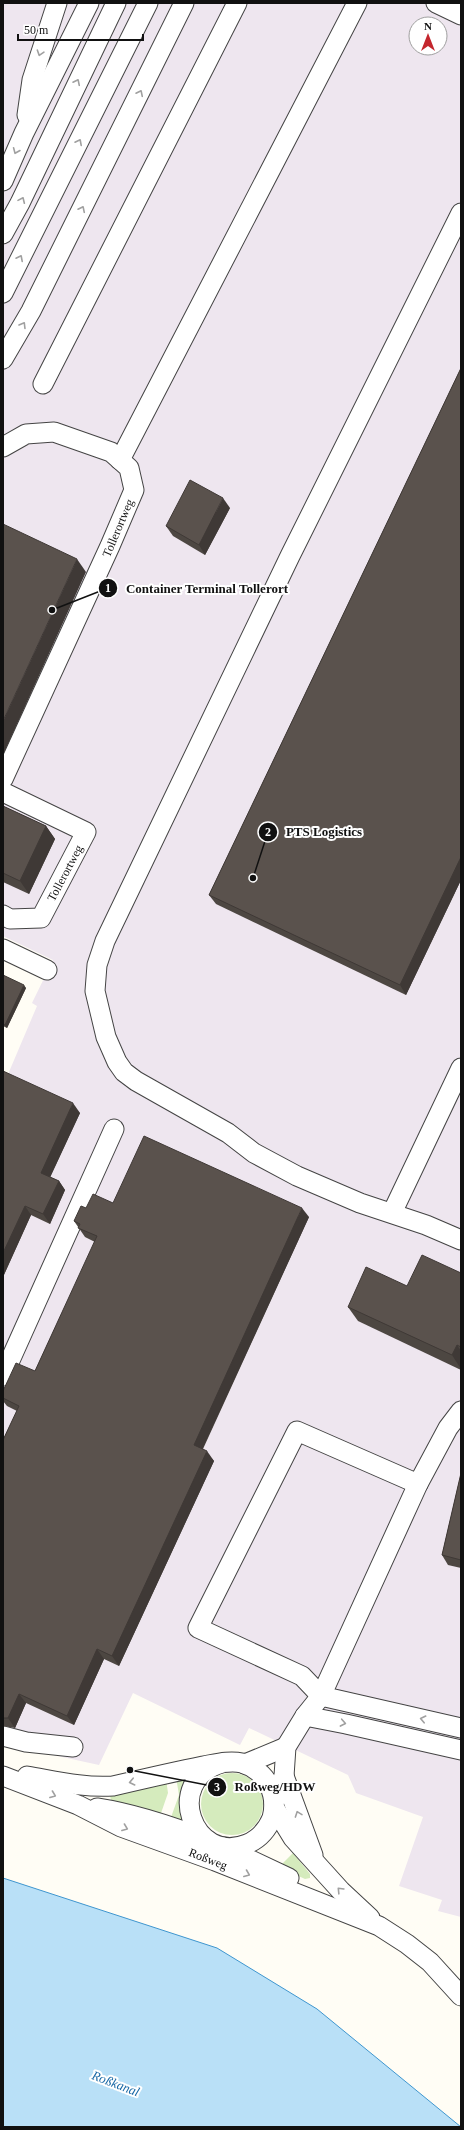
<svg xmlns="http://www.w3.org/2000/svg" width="464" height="2130" font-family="Georgia,serif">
<rect width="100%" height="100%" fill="#fffdf5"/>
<path fill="#eee6ef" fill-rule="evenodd" d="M 3,3 L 461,3 L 461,1917 L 438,1911 L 442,1900 L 399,1886 L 423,1817 L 356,1793 L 348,1775 L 249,1728 L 240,1745 L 133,1693 L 99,1765 L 30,1750 L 3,1740 L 3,1078 L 6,1079 L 37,1006 L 32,1003 L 53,960 L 3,936 ZM 416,24 L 440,24 L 440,48 L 416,48 Z"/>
<g fill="#d5ebbd">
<circle cx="232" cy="1804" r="31"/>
<path d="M 176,1777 L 187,1778 L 181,1797 L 185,1825 L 170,1820 L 179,1795 Z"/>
<path d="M 166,1779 L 168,1793 L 160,1816 L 111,1801 L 110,1795 Z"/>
<path d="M 293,1853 L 310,1874 L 310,1878 L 305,1879 L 281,1868 L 280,1866 Z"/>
</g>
<path fill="#b9e0f7" stroke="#3f96cf" d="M 3,1878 L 217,1948 L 317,2009 L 461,2127 L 3,2127 Z"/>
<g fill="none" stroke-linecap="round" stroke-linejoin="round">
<g stroke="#444" stroke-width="21">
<g id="minor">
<path d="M 436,3 L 461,15"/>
<path d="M 27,115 L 32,80 L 57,3"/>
<path d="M 3,181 L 24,133 L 89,3"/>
<path d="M 461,213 L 290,556 L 105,941 L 97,965 L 95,991 L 106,1037 L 117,1062 L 124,1072 L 136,1081 L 228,1133 L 254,1153 L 297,1176 L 360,1203 L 426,1225 L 461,1240"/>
<path d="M 3,234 L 20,203 L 116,3"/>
<path d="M 3,293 L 148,3"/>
<path d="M 3,359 L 31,311 L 184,3"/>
<path d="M 43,384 L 237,3"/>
<path d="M 3,447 L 26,434 L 54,432 L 111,452 L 129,468 L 134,490 L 110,546 L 3,779"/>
<path d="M 120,460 L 357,3"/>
<path d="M 3,792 L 86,832 L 41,918 L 10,919 L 3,915"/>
<path d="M 3,949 L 47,970"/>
<path d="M 392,1213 L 461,1068"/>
<path d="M 3,1376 L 114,1129"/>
<path d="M 418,1484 L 297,1431 L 198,1628 L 302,1676 L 321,1696 L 461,1728"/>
<path d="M 305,1716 L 346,1724 L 461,1750"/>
<path d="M 3,1736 L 26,1742 L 73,1747"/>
<path d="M 245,1764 L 286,1747"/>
<path d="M 3,1776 L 78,1805 L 121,1827 L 215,1861 L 379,1926 L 407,1944 L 430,1962 L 461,1996"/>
<path d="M 27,1776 C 56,1781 84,1788 113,1786 C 143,1779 173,1772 203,1766 C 215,1764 229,1760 242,1763 C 253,1766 264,1775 269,1785 C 274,1795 275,1807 272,1818 C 267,1830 259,1839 247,1844 C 193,1866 162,1780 222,1763"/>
<path d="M 284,1776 L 313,1855"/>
<path d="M 274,1803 L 284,1776 L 286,1747 L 305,1716 L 321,1696 L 418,1484 L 448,1428 L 461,1411"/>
<path d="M 274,1807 L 293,1838 L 341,1891 L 370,1918"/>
<path d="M 97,1808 C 136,1814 171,1826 207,1840"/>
<path d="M 223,1847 L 289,1878"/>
</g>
</g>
<use href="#minor" stroke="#fff" stroke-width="19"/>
</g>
<g fill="#4d4742">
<path d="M 461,368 L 461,880 L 406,995 L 216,904 L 209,895 Z"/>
<path d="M 230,508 L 205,555 L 173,536 L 166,526 Z"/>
<path d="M 3,806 L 46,826 L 55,839 L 29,894 L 3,882 Z"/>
<path d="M 3,975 L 26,988 L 7,1028 L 3,1026 Z"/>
<path d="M 3,1071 L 80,1113 L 50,1177 L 59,1181 L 65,1190 L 50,1224 L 31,1215 L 3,1277 Z"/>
<path d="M 113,1203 L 309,1217 L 203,1449 L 214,1461 L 119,1666 L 104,1659 L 74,1725 L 26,1703 L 15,1728 L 3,1726 L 3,1440 L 17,1411 L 7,1406 L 3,1401 L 3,1391 L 35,1371 L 95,1242 L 85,1237 L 74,1221 L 86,1208 Z"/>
<path d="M 461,1273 L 461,1370 L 358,1321 L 348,1307 L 407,1286 Z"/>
<path d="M 461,1473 L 461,1568 L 448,1565 L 442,1555 Z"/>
</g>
<g fill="#3f3936">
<path d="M 223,498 L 230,508 L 205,555 L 199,545 Z"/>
<path d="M 77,559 L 86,572 L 3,755 L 3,721 Z"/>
<path d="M 46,826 L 55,839 L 29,894 L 20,881 Z"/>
<path d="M 461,857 L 461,880 L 406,995 L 400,985 Z"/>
<path d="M 24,985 L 26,988 L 7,1028 L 5,1025 Z"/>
<path d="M 73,1103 L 80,1113 L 48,1182 L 41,1173 Z"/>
<path d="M 59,1181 L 65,1190 L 50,1224 L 43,1214 Z"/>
<path d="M 25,1206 L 31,1215 L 3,1277 L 3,1253 Z"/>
<path d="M 302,1208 L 309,1217 L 200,1454 L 194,1445 Z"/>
<path d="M 457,1345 L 461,1351 L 461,1369 L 452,1355 Z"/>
<path d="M 207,1451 L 214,1461 L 119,1666 L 112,1656 Z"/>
<path d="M 97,1649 L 104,1659 L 74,1725 L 67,1716 Z"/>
<path d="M 19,1694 L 26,1703 L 15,1728 L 8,1718 Z"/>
</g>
<g fill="#5a524d" stroke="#3f3936">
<path d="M 461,368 L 461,857 L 400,985 L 209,895 Z"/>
<path d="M 190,480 L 223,498 L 199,545 L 166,526 Z"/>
<path d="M 3,524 L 77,559 L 3,721 Z"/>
<path d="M 3,806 L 46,826 L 20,881 L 3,873 Z"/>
<path d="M 3,975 L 24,985 L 5,1025 L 3,1024 Z"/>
<path d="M 3,1071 L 73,1103 L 41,1173 L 59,1181 L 43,1214 L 25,1206 L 3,1253 Z"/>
<path d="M 144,1136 L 302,1208 L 194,1445 L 207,1451 L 112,1656 L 97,1649 L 67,1716 L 19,1694 L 8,1718 L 3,1718 L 3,1440 L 19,1406 L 3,1398 L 3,1391 L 16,1363 L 35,1371 L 97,1236 L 78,1228 L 80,1224 L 74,1221 L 81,1206 L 86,1208 L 93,1194 L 113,1203 Z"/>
<path d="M 422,1255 L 461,1273 L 461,1347 L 457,1345 L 452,1355 L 348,1307 L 366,1267 L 407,1286 Z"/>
<path d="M 461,1473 L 461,1560 L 442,1555 Z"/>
</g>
<defs><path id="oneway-chevron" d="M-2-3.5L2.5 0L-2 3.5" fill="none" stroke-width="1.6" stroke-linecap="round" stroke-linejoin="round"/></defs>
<g stroke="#a0a0a0">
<use href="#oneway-chevron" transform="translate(40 53) rotate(108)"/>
<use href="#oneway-chevron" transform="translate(77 82) rotate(-64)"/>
<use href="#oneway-chevron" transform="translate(140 93) rotate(-64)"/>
<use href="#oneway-chevron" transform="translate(79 142) rotate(-63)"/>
<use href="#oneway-chevron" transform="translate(16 151) rotate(113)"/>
<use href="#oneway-chevron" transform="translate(22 200) rotate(-66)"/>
<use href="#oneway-chevron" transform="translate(82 209) rotate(-64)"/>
<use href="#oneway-chevron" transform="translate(20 258) rotate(-63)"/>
<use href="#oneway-chevron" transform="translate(23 325) rotate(-59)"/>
<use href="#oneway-chevron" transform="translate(423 1719) rotate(-167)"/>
<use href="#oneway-chevron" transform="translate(343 1723) rotate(11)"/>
<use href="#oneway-chevron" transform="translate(132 1782) rotate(167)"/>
<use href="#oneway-chevron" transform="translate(53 1795) rotate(21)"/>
<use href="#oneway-chevron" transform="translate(298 1814) rotate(-110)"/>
<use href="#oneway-chevron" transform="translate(125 1828) rotate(21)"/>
<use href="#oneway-chevron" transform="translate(247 1874) rotate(22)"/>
<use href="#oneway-chevron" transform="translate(340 1890) rotate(-134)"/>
</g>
<g text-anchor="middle" stroke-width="4" stroke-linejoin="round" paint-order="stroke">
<g font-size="12" fill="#111" stroke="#fff">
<text transform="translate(118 528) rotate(-67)" y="4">Tollerortweg</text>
<text transform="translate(65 873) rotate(-62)" y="4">Tollerortweg</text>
<text transform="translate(208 1859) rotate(21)" y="4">Roßweg</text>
</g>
<g font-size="13" font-style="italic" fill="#1768a6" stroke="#fff">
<text transform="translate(116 2083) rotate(21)" y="5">Roßkanal</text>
</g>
</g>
<path fill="none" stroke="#111" stroke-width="1.5" d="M52 610L108 588M253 878L268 832M130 1770L217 1787"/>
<g fill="#111" stroke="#fff" stroke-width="1.5">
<circle cx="52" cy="610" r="4"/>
<circle cx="253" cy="878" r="4"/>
<circle cx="130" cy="1770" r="4"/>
<circle cx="108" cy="588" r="10"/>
<circle cx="268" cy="832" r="10"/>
<circle cx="217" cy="1787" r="10"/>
</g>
<g font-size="12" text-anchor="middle" font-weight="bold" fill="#fff">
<text x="108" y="592">1</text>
<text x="268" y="836">2</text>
<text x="217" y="1791">3</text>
</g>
<g font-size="13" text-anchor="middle" font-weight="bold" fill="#111" stroke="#fff" stroke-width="4" stroke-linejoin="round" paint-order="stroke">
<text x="207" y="593">Container Terminal Tollerort</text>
<text x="324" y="836">PTS Logistics</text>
<text x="275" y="1791">Roßweg/HDW</text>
</g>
<rect width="464" height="2130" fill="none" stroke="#111111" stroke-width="8"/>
<g transform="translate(428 36)"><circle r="19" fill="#ffffff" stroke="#a0a0a0"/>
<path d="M0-3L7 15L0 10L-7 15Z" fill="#c4262e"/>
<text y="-6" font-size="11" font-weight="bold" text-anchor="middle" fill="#111111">N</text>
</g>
<path d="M18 34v6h125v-6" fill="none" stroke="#111111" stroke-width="2"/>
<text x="24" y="34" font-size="12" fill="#111111" stroke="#ffffff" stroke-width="3" paint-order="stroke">50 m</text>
</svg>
